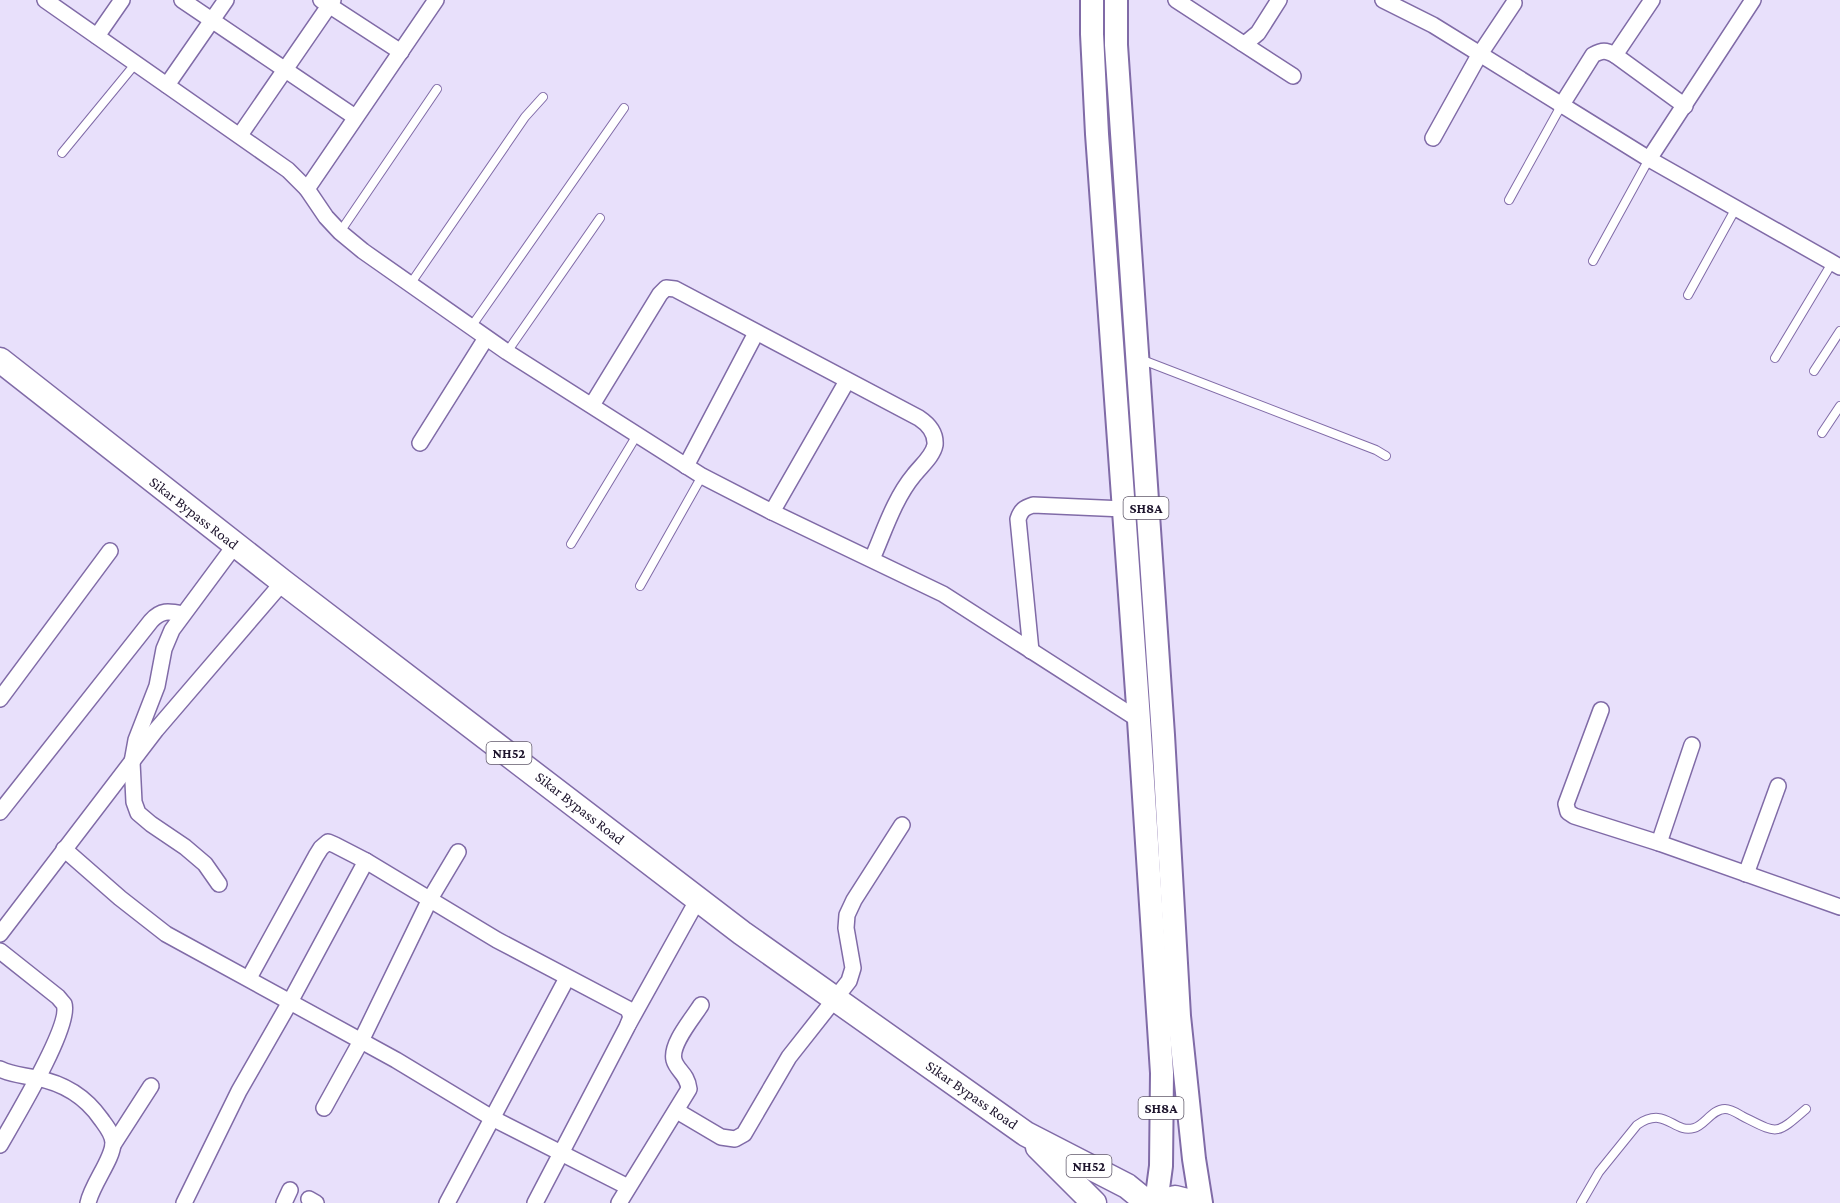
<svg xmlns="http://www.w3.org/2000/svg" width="1840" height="1203" font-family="'Crimson Pro',serif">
<rect width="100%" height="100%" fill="#e8e0fb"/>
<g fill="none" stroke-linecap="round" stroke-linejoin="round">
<g stroke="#806ba7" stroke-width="10">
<g id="service">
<path d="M 62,153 L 136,63"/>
<path d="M 1509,200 L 1561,106"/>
<path d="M 340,232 L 437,89"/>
<path d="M 1593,261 L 1649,159"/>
<path d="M 411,283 L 525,117 L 543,97"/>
<path d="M 1688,295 L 1736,208"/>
<path d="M 471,327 L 624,108"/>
<path d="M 507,352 L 600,218"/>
<path d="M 1775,358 L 1832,263"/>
<path d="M 1140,359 L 1376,450 L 1386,456"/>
<path d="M 1814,371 L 1840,331"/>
<path d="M 1822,433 L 1840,406"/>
<path d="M 571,544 L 637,435"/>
<path d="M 640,586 L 702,476"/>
<path d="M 1581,1203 L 1599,1172 L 1637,1125 C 1666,1105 1673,1134 1694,1128 C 1705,1125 1712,1109 1725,1109 C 1731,1109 1737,1113 1742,1116 C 1778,1134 1775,1136 1806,1109"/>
</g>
</g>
<g stroke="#806ba7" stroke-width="18">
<g id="minor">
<path d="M 45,0 L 288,170 L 307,189 L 326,217 L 340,232 L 363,251 L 507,352 L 702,476 L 772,512 L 943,594 L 1139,720"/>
<path d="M 182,0 L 355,117"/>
<path d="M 321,0 L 401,52"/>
<path d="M 1176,0 L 1242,43 L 1246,43 L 1258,33 L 1279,0"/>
<path d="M 1383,0 L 1433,25 L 1649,159 L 1840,267"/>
<path d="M 97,36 L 122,0"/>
<path d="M 1242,43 L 1293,76"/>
<path d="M 1615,55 L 1652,0"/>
<path d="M 167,85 L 226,0"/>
<path d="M 1561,106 L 1593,55 C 1602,50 1606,50 1615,55 L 1685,106"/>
<path d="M 240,135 L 333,0"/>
<path d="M 1433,138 L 1478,57 L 1514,3"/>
<path d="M 1649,159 L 1753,0"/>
<path d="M 307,189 L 436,0"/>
<path d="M 592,405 L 660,294 L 666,288 L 675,289 L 919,418 C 928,424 936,433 935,445 C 933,456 921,466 914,475 C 894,499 884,532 872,559"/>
<path d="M 420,443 L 486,338"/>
<path d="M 686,466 L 756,333"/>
<path d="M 772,512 L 847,381"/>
<path d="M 1031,651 L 1018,519 C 1021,510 1024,508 1033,505 L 1124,509"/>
<path d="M 0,699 L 110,551"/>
<path d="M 1601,710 L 1566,804 L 1568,812 L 1574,816 L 1659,843 L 1840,907"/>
<path d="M 0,812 L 151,621 C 161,610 168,611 183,614"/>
<path d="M 1659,843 L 1692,745"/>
<path d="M 64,849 L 120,898 L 166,934 L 396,1060 L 492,1118 L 628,1187"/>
<path d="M 1746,874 L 1778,786"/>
<path d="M 219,884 L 205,864 L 185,847 L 151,824 L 138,813 L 134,802 L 132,762 L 136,740 L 157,686 L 164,649 L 172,630 L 235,545"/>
<path d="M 0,934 L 156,730 L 283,582"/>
<path d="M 0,951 L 58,997 C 58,997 63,1003 64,1004 C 72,1025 13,1122 0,1145"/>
<path d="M 249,978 L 316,856 L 321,848 L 328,842 L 335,845 L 366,861 L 497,940 L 628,1009 L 631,1017 L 627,1027 L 535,1203"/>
<path d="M 628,1025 L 698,899"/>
<path d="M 0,1069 C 12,1075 23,1075 36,1078 C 63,1083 85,1096 101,1119 C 106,1126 113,1134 113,1143 C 113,1159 92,1184 88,1203"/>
<path d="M 324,1108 L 361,1041 L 430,899 L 458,852"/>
<path d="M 677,1111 L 721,1137 L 735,1139 L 744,1134 L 789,1057 L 849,981 L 853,968 L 846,928 L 847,915 L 854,900 L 902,825"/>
<path d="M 113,1145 L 151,1086"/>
<path d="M 309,1199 L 316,1203"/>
<path d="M 184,1203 L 239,1091 L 290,1002 L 366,861"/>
<path d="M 284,1203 L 290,1190"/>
<path d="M 447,1203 L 567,978"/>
<path d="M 619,1203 L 689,1089 C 687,1073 677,1071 674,1060 C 670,1044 693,1018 701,1005"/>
</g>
</g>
<g stroke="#806ba7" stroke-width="26">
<g id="primary">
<path d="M 1092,0 L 1092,34 L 1097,134 L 1139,720 L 1162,1073 L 1161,1166 L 1156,1203"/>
<path d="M 1116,0 L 1116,45 L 1163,735 L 1179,1016 L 1194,1159 L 1201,1203"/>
</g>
</g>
<g stroke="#806ba7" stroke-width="27">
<g id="trunk">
<path d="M 0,360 L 283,582 L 742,933 L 1026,1134 L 1127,1186 L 1148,1203"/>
<path d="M 1038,1147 L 1094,1203"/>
<path d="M 1157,1203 L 1175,1198 L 1195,1203"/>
</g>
</g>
<use href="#service" stroke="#fff" stroke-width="8"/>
<use href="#minor" stroke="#fff" stroke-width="15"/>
<use href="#primary" stroke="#fff" stroke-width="22"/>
<use href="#trunk" stroke="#fff" stroke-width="24"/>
</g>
<g text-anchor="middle" stroke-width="4.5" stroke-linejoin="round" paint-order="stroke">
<g fill="#fff" stroke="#615a6b" stroke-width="1.5">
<rect x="1123.5" y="497" width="45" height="22" rx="4.5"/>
<rect x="486.5" y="742" width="45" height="22" rx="4.5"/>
<rect x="1138.5" y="1097" width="45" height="22" rx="4.5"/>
<rect x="1066.5" y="1155" width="45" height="22" rx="4.5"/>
</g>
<g font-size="14" font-weight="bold" fill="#1d142c">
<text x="1146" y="513">SH8A</text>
<text x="509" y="758">NH52</text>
<text x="1161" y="1113">SH8A</text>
<text x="1089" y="1171">NH52</text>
</g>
<g font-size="15" fill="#1d142c" stroke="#fff">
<text transform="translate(194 513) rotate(38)" y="5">Sikar Bypass Road</text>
<text transform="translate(580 808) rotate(38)" y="5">Sikar Bypass Road</text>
<text transform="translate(972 1095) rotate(35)" y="5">Sikar Bypass Road</text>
</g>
</g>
</svg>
